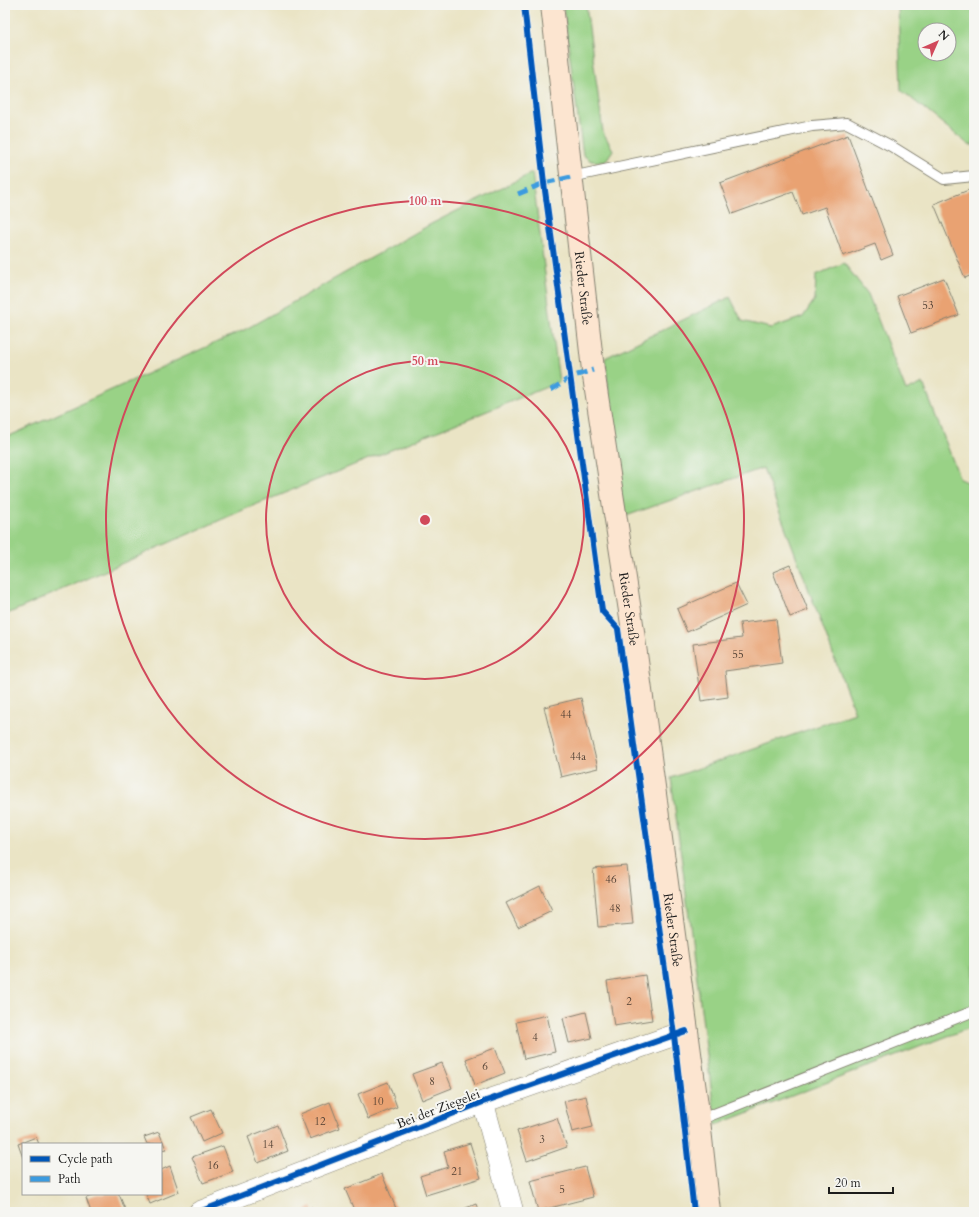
<svg xmlns="http://www.w3.org/2000/svg" width="979" height="1217" font-family="Cardo,serif">
<rect width="100%" height="100%" fill="#f6f6f2"/>
<filter id="ink" filterUnits="userSpaceOnUse"><feTurbulence type="fractalNoise" baseFrequency=".025" numOctaves="2"/><feDisplacementMap in="SourceGraphic" scale="8" xChannelSelector="R" yChannelSelector="G"/><feConvolveMatrix kernelMatrix="1 2 1 2 8 2 1 2 1" color-interpolation-filters="sRGB"/></filter>
<filter id="wash" filterUnits="userSpaceOnUse"><feTurbulence type="fractalNoise" baseFrequency=".012" numOctaves="4" result="noise"/><feDisplacementMap in="SourceGraphic" scale="16" xChannelSelector="R" yChannelSelector="G"/><feGaussianBlur stdDeviation="0.9" result="paint"/><feColorMatrix in="noise" values="0 0 0 0 0 0 0 0 0 0 0 0 0 0 0 0 0 1.4 0 .05"/><feComposite in="paint" operator="in"/></filter>
<g filter="url(#wash)">
<rect width="100%" height="100%" fill="#eae4c5"/>
<g fill="#99d286" stroke="#5a7751" fill-rule="evenodd">
<path d="M 563,5 L 586,5 L 603,132 L 613,150 L 605,162 L 591,161 L 583,155 Z"/>
<path d="M 898,5 L 974,5 L 974,145 L 969,145 L 901,90 ZM 925,30 L 949,30 L 949,54 L 925,54 Z"/>
<path d="M 532,173 L 559,382 L 250,507 L 5,615 L 5,438 L 246,329 L 431,224 Z"/>
<path d="M 844,263 L 868,294 L 906,391 L 923,383 L 960,479 L 972,485 L 974,484 L 974,1026 L 716,1125 L 671,778 L 855,713 L 763,468 L 623,517 L 605,358 L 730,297 L 742,321 L 771,328 L 803,317 L 815,299 L 816,275 Z"/>
</g>
<g id="blocks">
<g fill="#e9a272">
<path d="M 848,135 L 893,255 L 881,260 L 875,244 L 843,256 L 825,207 L 802,215 L 793,192 L 732,214 L 720,183 Z"/>
<path d="M 971,189 L 974,195 L 974,274 L 965,278 L 934,204 Z"/>
<path d="M 944,278 L 959,315 L 911,333 L 897,296 Z"/>
<path d="M 790,565 L 808,610 L 790,617 L 773,572 Z"/>
<path d="M 736,583 L 747,605 L 687,632 L 677,609 Z"/>
<path d="M 776,619 L 782,663 L 725,671 L 728,697 L 701,701 L 693,644 L 742,638 L 740,623 Z"/>
<path d="M 581,698 L 598,768 L 561,777 L 544,707 Z"/>
<path d="M 627,866 L 633,924 L 598,927 L 593,869 Z"/>
<path d="M 540,886 L 552,911 L 518,927 L 506,903 Z"/>
<path d="M 645,975 L 652,1020 L 614,1026 L 607,981 Z"/>
<path d="M 586,1012 L 592,1038 L 569,1043 L 563,1018 Z"/>
<path d="M 547,1015 L 555,1052 L 524,1059 L 516,1022 Z"/>
<path d="M 495,1048 L 505,1073 L 475,1085 L 466,1059 Z"/>
<path d="M 442,1063 L 452,1088 L 422,1100 L 412,1074 Z"/>
<path d="M 388,1082 L 397,1107 L 368,1119 L 358,1094 Z"/>
<path d="M 586,1096 L 593,1127 L 572,1132 L 564,1101 Z"/>
<path d="M 330,1102 L 340,1128 L 310,1139 L 300,1114 Z"/>
<path d="M 211,1109 L 222,1133 L 202,1142 L 191,1117 Z"/>
<path d="M 557,1118 L 567,1147 L 527,1161 L 517,1131 Z"/>
<path d="M 278,1125 L 288,1151 L 258,1163 L 248,1137 Z"/>
<path d="M 159,1132 L 166,1149 L 161,1150 L 161,1144 L 147,1144 L 144,1137 Z"/>
<path d="M 36,1137 L 39,1144 L 23,1144 L 23,1158 L 18,1144 Z"/>
<path d="M 470,1143 L 481,1178 L 426,1195 L 420,1176 L 448,1167 L 444,1151 Z"/>
<path d="M 223,1146 L 233,1172 L 203,1183 L 192,1157 Z"/>
<path d="M 170,1166 L 179,1192 L 150,1204 L 146,1194 L 161,1194 L 161,1170 Z"/>
<path d="M 585,1167 L 593,1197 L 538,1211 L 530,1181 Z"/>
<path d="M 382,1174 L 397,1211 L 394,1212 L 355,1212 L 345,1189 Z"/>
<path d="M 97,1194 L 119,1194 L 126,1212 L 91,1212 L 86,1198 Z"/>
<path d="M 476,1204 L 479,1212 L 456,1212 Z"/>
<path d="M 312,1207 L 314,1212 L 301,1212 Z"/>
</g>
</g>
</g>
<g filter="url(#ink)">
<use href="#blocks" fill-opacity="0" stroke="#838070" stroke-width="1"/>
<g fill="none" stroke-linecap="round" stroke-linejoin="round">
<g stroke="#838070" stroke-width="12">
<g id="lane">
<path d="M 571,177 L 812,126 L 847,123 L 891,146 L 944,179 L 974,176"/>
<path d="M 699,1120 L 974,1011"/>
</g>
</g>
<g stroke="#838070" stroke-width="22">
<g id="street">
<path d="M 483,1102 L 513,1212"/>
<path d="M 199,1212 L 483,1102 L 686,1031"/>
</g>
</g>
<g stroke="#838070" stroke-width="24">
<g id="secondary">
<path id="s1" d="M 552,5 L 593,370 L 632,624 L 699,1120 L 709,1212"/>
</g>
</g>
<use href="#lane" stroke="#fff" stroke-width="10"/>
<use href="#street" stroke="#fff" stroke-width="21"/>
<use href="#secondary" stroke="#fce5d0" stroke-width="22"/>
<g stroke="#3c9bdf" stroke-width="5" stroke-dasharray="10 5" stroke-linecap="butt">
<path d="M 521,7 L 539,5"/>
<path d="M 518,194 L 544,183 L 571,177"/>
<path d="M 551,390 L 571,377 L 593,370"/>
</g>
<g stroke="#f6f6f2" stroke-width="8">
<g id="cycleway">
<path d="M 524,5 L 544,183 L 602,611 L 618,629 L 674,1035 L 694,1212"/>
<path d="M 199,1212 L 483,1102 L 686,1031"/>
</g>
</g>
<use href="#cycleway" stroke="#0057b8" stroke-width="6"/>
</g>
</g>
<g fill="none" stroke="#d1495b" stroke-width="2">
<circle cx="425" cy="520" r="159"/>
<circle cx="425" cy="520" r="319"/>
</g>
<g text-anchor="middle" stroke-width="4" stroke-linejoin="round" paint-order="stroke">
<g font-size="11" fill="#4f3e32">
<text x="928" y="309">53</text>
<text x="738" y="658">55</text>
<text x="566" y="718">44</text>
<text x="578" y="760">44a</text>
<text x="611" y="883">46</text>
<text x="615" y="912">48</text>
<text x="629" y="1005">2</text>
<text x="535" y="1041">4</text>
<text x="485" y="1070">6</text>
<text x="432" y="1085">8</text>
<text x="378" y="1105">10</text>
<text x="320" y="1125">12</text>
<text x="542" y="1143">3</text>
<text x="268" y="1148">14</text>
<text x="213" y="1169">16</text>
<text x="457" y="1175">21</text>
<text x="562" y="1193">5</text>
</g>
<g font-size="13" fill="#1c1c1c" stroke="#f6f6f2">
<text dy="5" stroke="none"><textPath href="#s1" startOffset="285">Rieder Straße</textPath></text>
<text dy="5" stroke="none"><textPath href="#s1" startOffset="609">Rieder Straße</textPath></text>
<text dy="5" stroke="none"><textPath href="#s1" startOffset="933">Rieder Straße</textPath></text>
<text transform="translate(438 1108) rotate(-21)" y="5">Bei der Ziegelei</text>
</g>
</g>
<circle cx="425" cy="520" r="6" fill="#d1495b" stroke="#f6f6f2" stroke-width="2"/>
<g font-size="12" text-anchor="middle" font-weight="bold" fill="#d1495b" stroke="#f6f6f2" stroke-width="4" stroke-linejoin="round" paint-order="stroke">
<text x="425" y="205">100 m</text>
<text x="425" y="365">50 m</text>
</g>
<rect width="979" height="1217" fill="none" stroke="#f6f6f2" stroke-width="20"/>
<rect x="22" y="1143" width="140" height="52" fill="#f6f6f2" stroke="#9f9f9c"/>
<rect x="30" y="1156" width="20" height="6" fill="#0057b8" stroke="#9f9f9c"/>
<text x="58" y="1163" font-size="12" fill="#1c1c1c">Cycle path</text>
<rect x="30" y="1176" width="20" height="6" fill="#3c9bdf" stroke="#9f9f9c"/>
<text x="58" y="1183" font-size="12" fill="#1c1c1c">Path</text>
<g transform="translate(937 42) rotate(45)"><circle r="19" fill="#f6f6f2" stroke="#9f9f9c"/>
<path d="M0-3L7 15L0 10L-7 15Z" fill="#d1495b"/>
<text y="-6" font-size="11" font-weight="bold" text-anchor="middle" fill="#1c1c1c">N</text>
</g>
<path d="M829 1187v6h64v-6" fill="none" stroke="#1c1c1c" stroke-width="2"/>
<text x="835" y="1187" font-size="12" fill="#1c1c1c" stroke="#f6f6f2" stroke-width="3" paint-order="stroke">20 m</text>
</svg>
